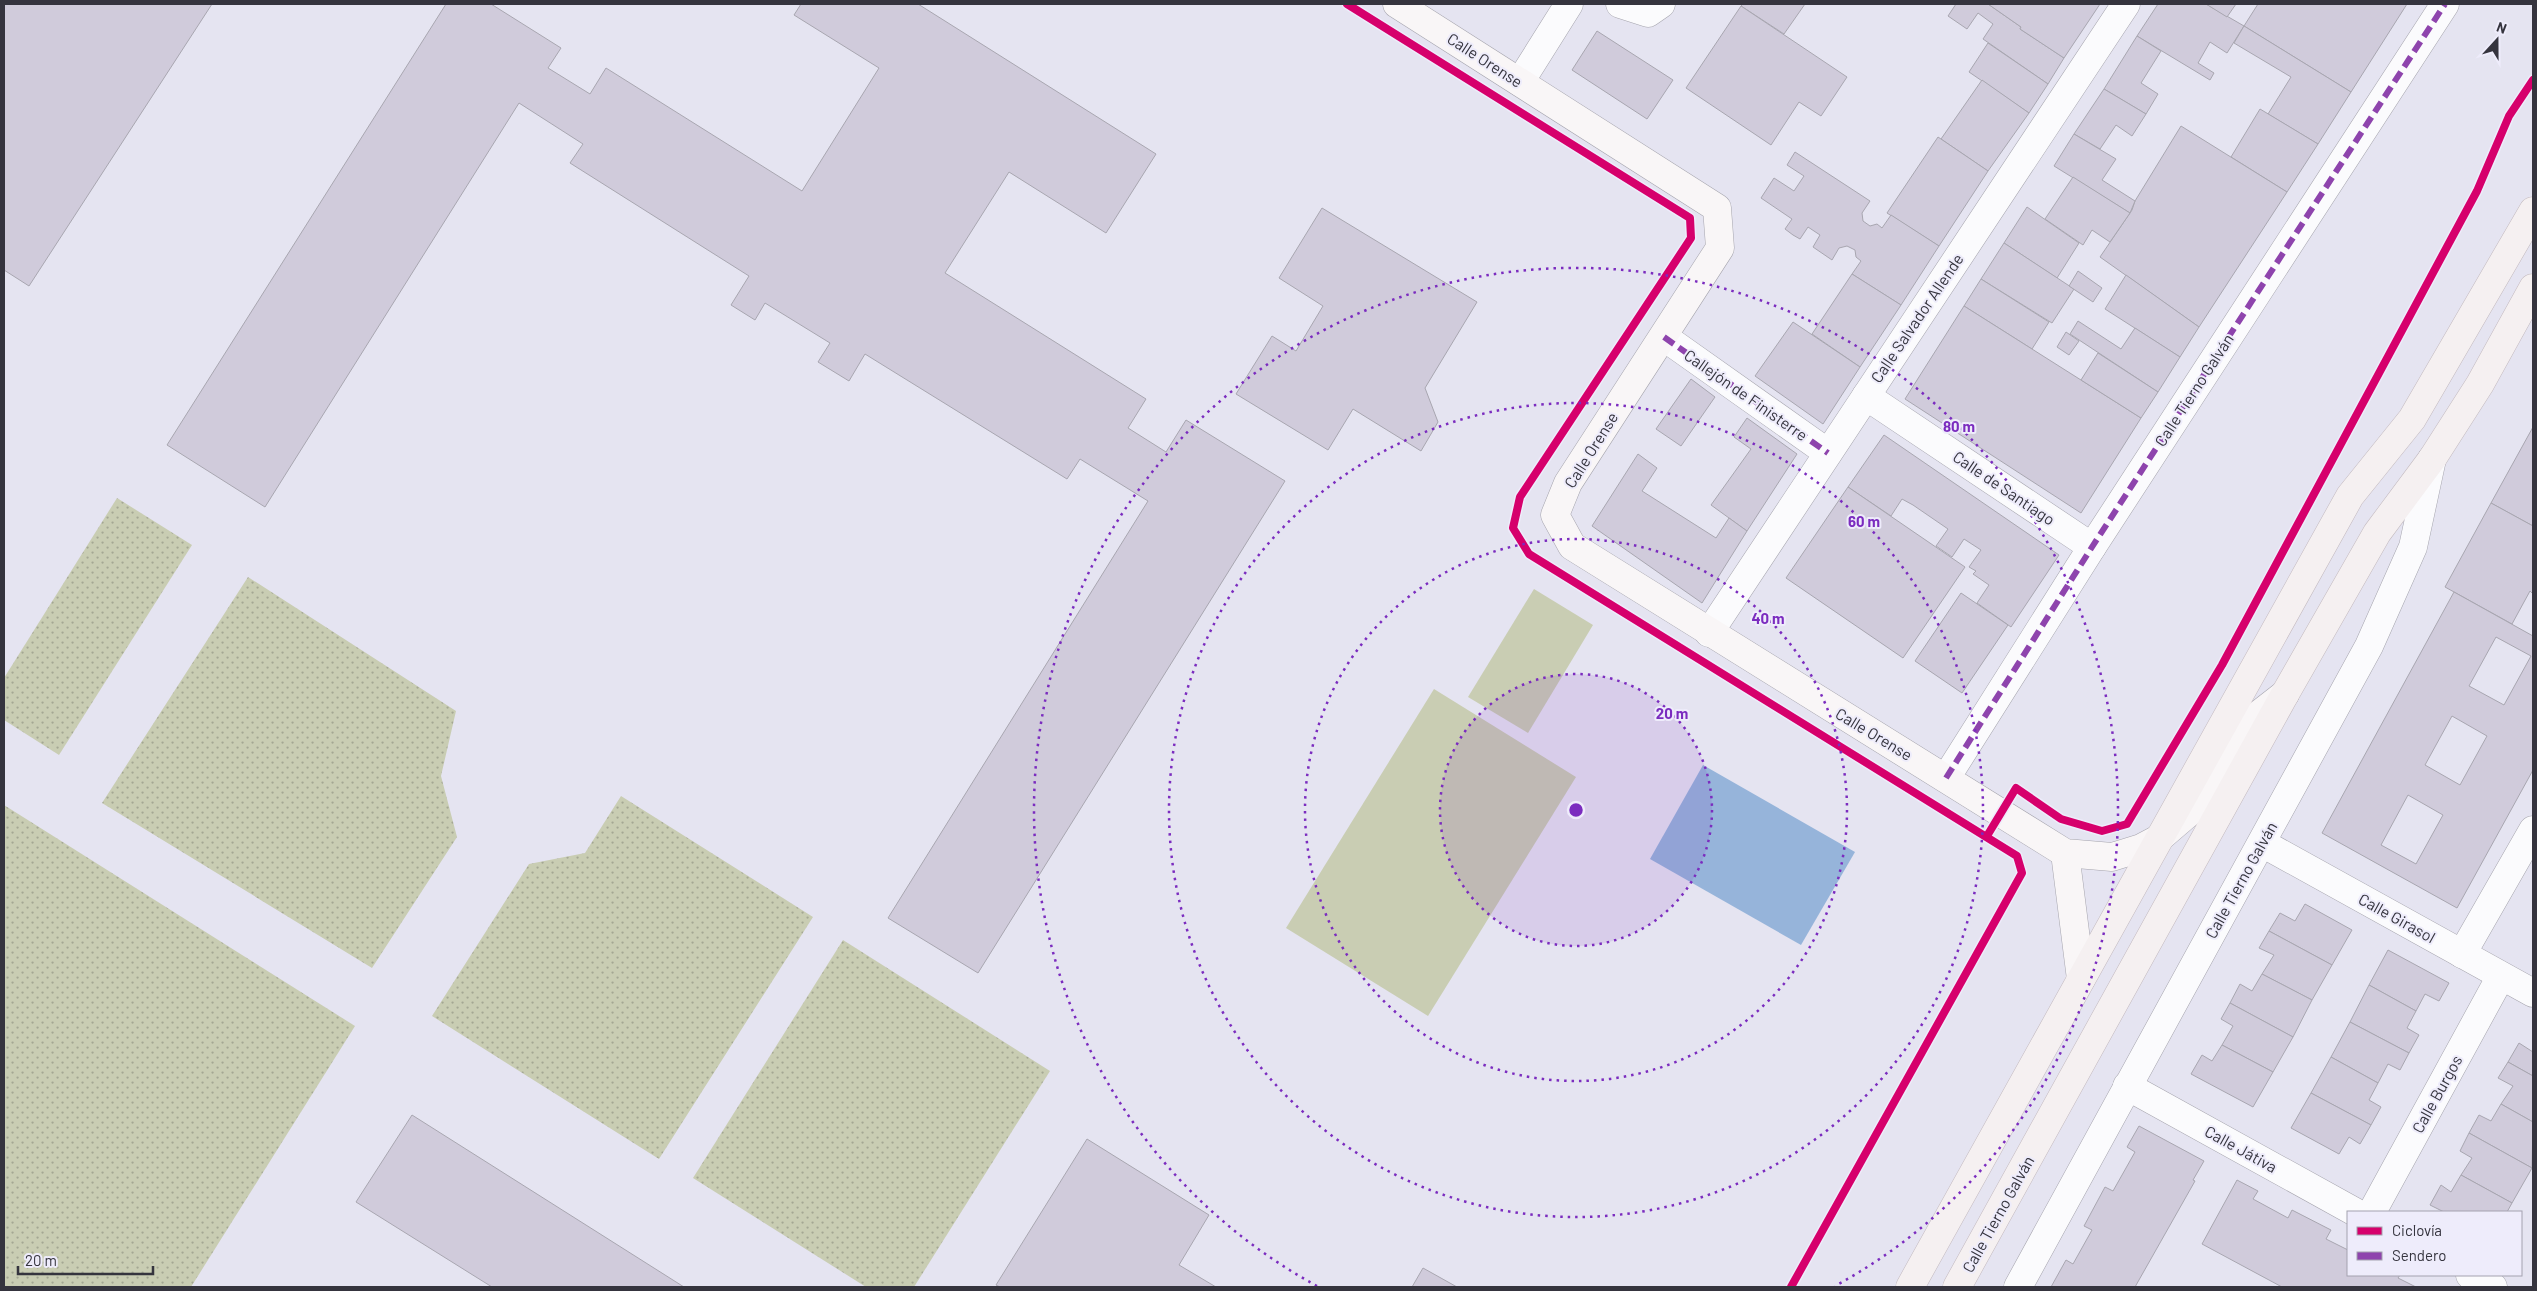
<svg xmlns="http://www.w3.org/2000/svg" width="2537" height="1291" font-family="Barlow,sans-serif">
<defs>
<pattern id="garden-dots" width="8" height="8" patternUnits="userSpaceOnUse" patternTransform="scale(1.25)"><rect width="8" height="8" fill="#c9cdb3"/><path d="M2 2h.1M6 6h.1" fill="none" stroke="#a4a793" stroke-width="1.8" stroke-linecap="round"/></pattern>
</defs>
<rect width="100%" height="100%" fill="#e5e4f1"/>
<g fill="#c9cdb3">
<path d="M 1534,589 L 1593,625 L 1528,733 L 1468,697 Z"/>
<path d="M 1434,689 L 1576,777 L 1428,1016 L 1286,928 Z"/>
</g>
<g fill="url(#garden-dots)">
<path d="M 117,498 L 192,545 L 59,755 L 4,720 L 4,678 Z"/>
<path d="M 248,577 L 456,711 L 441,776 L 457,837 L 372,968 L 102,803 Z"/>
<path d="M 621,796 L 813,917 L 659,1159 L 432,1016 L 529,864 L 585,853 Z"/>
<path d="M 4,805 L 355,1026 L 191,1287 L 4,1287 Z"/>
<path d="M 843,940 L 1050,1071 L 914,1287 L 866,1287 L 693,1178 Z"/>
</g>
<path fill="#96b4da" d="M 1703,765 L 1855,852 L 1801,945 L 1650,859 Z"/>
<g fill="#d0cbdb" stroke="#a8a6b0" fill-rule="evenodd">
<path d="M 4,4 L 212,4 L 29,286 L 4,270 Z"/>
<path d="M 446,4 L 491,4 L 561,48 L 548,68 L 590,94 L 606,68 L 802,191 L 879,68 L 794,15 L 801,4 L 918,4 L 1156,154 L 1106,233 L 1009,172 L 945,273 L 1146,399 L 1128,428 L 1166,452 L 1186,420 L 1285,481 L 978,973 L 888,918 L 1148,501 L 1080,459 L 1067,479 L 865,354 L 849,381 L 818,362 L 830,343 L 765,303 L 755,320 L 731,305 L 749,276 L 570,163 L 583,144 L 519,103 L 265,507 L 167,445 Z"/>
<path d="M 1743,4 L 1805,4 L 1784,34 L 1741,6 Z"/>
<path d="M 1956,4 L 1988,4 L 2021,27 L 2020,29 L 2064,58 L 2048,84 L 1983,39 L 1993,24 L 1978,13 L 1967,29 L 1948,16 Z"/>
<path d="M 1988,4 L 2100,4 L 2064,58 L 2020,29 L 2021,27 Z"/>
<path d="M 2158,4 L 2206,4 L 2244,26 L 2227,53 L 2210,42 L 2198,63 L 2214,73 L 2210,80 L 2137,36 Z"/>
<path d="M 2206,4 L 2236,4 L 2227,17 Z"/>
<path d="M 2258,4 L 2407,4 L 2351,92 L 2244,26 Z"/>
<path d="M 1741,6 L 1847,77 L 1821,116 L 1799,102 L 1771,145 L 1686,88 Z"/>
<path d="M 2244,26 L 2351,92 L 2318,144 L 2268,114 L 2291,77 L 2234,43 Z"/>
<path d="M 1597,31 L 1673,80 L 1647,119 L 1572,70 Z"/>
<path d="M 2137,36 L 2161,51 L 2141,83 L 2158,94 L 2146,114 L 2104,89 Z"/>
<path d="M 1988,43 L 2048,84 L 2029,113 L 1969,72 Z"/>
<path d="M 1982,80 L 2029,113 L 1988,171 L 1941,139 Z"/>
<path d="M 2104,89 L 2146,114 L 2132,136 L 2116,125 L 2100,149 L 2074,134 Z"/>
<path d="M 2260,109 L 2318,144 L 2287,192 L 2231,157 Z"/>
<path d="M 2181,126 L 2287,192 L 2199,327 L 2100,257 L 2132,210 L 2135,201 Z"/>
<path d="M 2074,134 L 2116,159 L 2102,180 L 2135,201 L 2130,213 L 2054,166 Z"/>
<path d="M 1938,137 L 1988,171 L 1939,246 L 1887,213 Z"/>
<path d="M 1795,152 L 1870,201 L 1862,213 L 1863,221 L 1870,226 L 1877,224 L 1882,228 L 1891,215 L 1939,246 L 1901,305 L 1852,274 L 1861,261 L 1856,257 L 1855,250 L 1847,246 L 1839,248 L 1832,260 L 1813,247 L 1820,235 L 1808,227 L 1800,239 L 1793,235 L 1785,229 L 1792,219 L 1761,198 L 1774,178 L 1794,191 L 1804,176 L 1787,165 Z"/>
<path d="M 2073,177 L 2130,213 L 2110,242 L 2092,230 L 2083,245 L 2045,219 Z"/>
<path d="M 2027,207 L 2079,243 L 2057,278 L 2004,243 Z"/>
<path d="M 1322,208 L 1477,302 L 1425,388 L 1438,422 L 1421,451 L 1353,409 L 1328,450 L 1236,394 L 1272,336 L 1296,351 L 1323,306 L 1279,278 Z"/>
<path d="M 2004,243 L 2074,289 L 2052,323 L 1981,279 Z"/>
<path d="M 2078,271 L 2102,288 L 2093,302 L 2069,286 Z"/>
<path d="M 1852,274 L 1901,305 L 1860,367 L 1812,334 Z"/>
<path d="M 2126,275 L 2199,327 L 2180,357 L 2105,309 Z"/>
<path d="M 1981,279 L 2049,322 L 2032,349 L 1964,306 Z"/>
<path d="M 1964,306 L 2141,418 L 2081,513 L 1905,399 Z"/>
<path d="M 2078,321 L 2121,349 L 2135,328 L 2180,357 L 2158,392 L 2070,334 Z"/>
<path d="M 1793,322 L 1860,367 L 1823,424 L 1755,376 Z"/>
<path d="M 2066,332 L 2079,341 L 2069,355 L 2057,347 Z"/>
<path d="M 2098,353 L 2158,392 L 2141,418 L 2081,380 Z"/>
<path d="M 1691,379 L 1715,397 L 1681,446 L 1656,429 Z"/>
<path d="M 1747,418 L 1797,454 L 1747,531 L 1711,505 L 1751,449 L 1734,437 Z"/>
<path d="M 2533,427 L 2533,526 L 2491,503 Z"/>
<path d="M 1884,435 L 2059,555 L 2011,627 L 1977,603 L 1989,585 L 1973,574 L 1976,571 L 1969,567 L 1981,550 L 1964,539 L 1952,557 L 1936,546 L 1948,529 L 1913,505 L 1902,499 L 1891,516 L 1848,487 Z"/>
<path d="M 1638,454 L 1657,468 L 1642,491 L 1716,538 L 1729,518 L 1747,531 L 1702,603 L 1592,526 Z"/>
<path d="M 1848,487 L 1965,567 L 1903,658 L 1786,578 Z"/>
<path d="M 2491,503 L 2533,526 L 2533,594 L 2530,591 L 2512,624 L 2445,587 Z"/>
<path d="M 2454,592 L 2533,636 L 2533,770 L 2457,908 L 2322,833 ZM 2496,637 L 2531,656 L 2504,705 L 2469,686 ZM 2452,716 L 2487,736 L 2460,785 L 2425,765 ZM 2408,795 L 2443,815 L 2416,864 L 2381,845 Z"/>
<path d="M 1961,593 L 2008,625 L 1962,693 L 1915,661 Z"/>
<path d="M 2305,904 L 2352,930 L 2332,965 L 2269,931 L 2280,913 L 2295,921 Z"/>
<path d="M 2269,931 L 2332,965 L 2312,1000 L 2262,974 L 2274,955 L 2259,948 Z"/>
<path d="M 2388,950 L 2449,983 L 2439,1001 L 2425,994 L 2416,1011 L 2369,985 Z"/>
<path d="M 2262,974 L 2312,1000 L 2293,1037 L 2230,1003 L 2240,984 L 2252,991 Z"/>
<path d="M 2369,985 L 2416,1011 L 2407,1028 L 2419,1035 L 2409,1053 L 2350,1022 Z"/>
<path d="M 2230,1003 L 2293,1037 L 2273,1072 L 2222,1045 L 2233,1026 L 2221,1019 Z"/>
<path d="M 2350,1022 L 2409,1053 L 2400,1070 L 2388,1064 L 2378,1083 L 2331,1057 Z"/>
<path d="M 2519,1043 L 2533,1052 L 2533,1076 L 2508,1062 Z"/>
<path d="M 2222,1045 L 2273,1072 L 2253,1107 L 2191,1074 L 2202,1055 L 2212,1061 Z"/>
<path d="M 2331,1057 L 2378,1083 L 2369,1100 L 2381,1107 L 2371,1125 L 2311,1093 Z"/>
<path d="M 2508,1062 L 2533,1076 L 2533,1122 L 2501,1104 L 2513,1086 L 2498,1078 Z"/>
<path d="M 2311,1093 L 2371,1125 L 2360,1144 L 2349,1137 L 2339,1154 L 2291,1128 Z"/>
<path d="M 2501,1104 L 2533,1122 L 2532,1168 L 2469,1133 L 2479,1115 L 2491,1121 Z"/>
<path d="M 412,1115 L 684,1287 L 492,1287 L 356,1202 Z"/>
<path d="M 2139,1126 L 2204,1161 L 2193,1180 L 2195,1181 L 2135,1287 L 2051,1287 L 2066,1260 L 2073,1264 L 2092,1230 L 2084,1226 L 2105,1187 L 2113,1191 L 2135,1152 L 2127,1147 Z"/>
<path d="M 2469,1133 L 2532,1168 L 2512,1203 L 2461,1175 L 2472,1158 L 2460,1151 Z"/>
<path d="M 1087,1139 L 1209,1215 L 1179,1265 L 1216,1287 L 1000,1287 L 996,1285 Z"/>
<path d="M 2461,1175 L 2512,1203 L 2507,1212 L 2444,1212 L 2430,1205 L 2441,1185 L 2451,1192 Z"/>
<path d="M 2237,1180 L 2258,1191 L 2253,1199 L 2288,1218 L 2292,1210 L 2331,1230 L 2326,1239 L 2348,1250 L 2348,1275 L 2400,1275 L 2398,1278 L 2416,1287 L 2282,1287 L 2202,1244 Z"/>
<path d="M 1423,1268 L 1457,1287 L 1412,1287 Z"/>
</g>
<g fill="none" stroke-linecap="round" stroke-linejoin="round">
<g stroke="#a5a4ad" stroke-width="29">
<g id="minor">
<path d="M 1620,4 L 1648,13 L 1661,4"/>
<path d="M 1520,82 L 1569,4"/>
<path d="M 1664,337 L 1828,453"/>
<path d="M 1866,396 L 2092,547"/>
<path d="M 1709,633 L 2126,4"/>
<path d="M 1946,778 L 2092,547 L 2445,4"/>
<path d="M 2262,843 L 2533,993"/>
<path d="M 2462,954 L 2533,830"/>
<path d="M 2127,1086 L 2355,1212"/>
<path d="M 2372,1212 L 2501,976"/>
<path d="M 2470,1275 L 2493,1287"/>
<path d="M 2018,1287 L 2369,646 L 2413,547 L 2432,459"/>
</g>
</g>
<g stroke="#a5a4ad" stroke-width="29">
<g id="secondary">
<path d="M 1397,4 L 1717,208 L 1720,248 L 1568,483 L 1555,515 L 1572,546 L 2065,853 L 2112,857 L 2141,848 L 2158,839 L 2207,797 L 2249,722 L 2285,694"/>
<path d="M 2065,853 L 2081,979"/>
</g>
</g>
<g stroke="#c2b9be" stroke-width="29">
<g id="primary">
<path d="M 1910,1287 L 2350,496 L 2412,419 L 2533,211"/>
<path d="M 1957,1287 L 2285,694 L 2377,533 L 2432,459 L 2480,384 L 2533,288"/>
</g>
</g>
<use href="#minor" stroke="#fbfbfd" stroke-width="28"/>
<use href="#secondary" stroke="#f9f6f7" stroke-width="28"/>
<use href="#primary" stroke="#f5f0f1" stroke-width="28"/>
<g stroke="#8e44ad" stroke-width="6" stroke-dasharray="12 6" stroke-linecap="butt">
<path d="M 1664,337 L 1828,453"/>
<path d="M 1946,778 L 2092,547 L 2445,4"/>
</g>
<g stroke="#eeecfb" stroke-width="11">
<g id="cycleway">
<path d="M 1347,4 L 1690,218 L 1691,238 L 1520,497 L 1513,528 L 1529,554 L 2017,856 L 2022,873 L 1791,1287"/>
<path d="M 1987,836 L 2016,788 L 2061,819 L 2102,831 L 2127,824 L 2222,665 L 2477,191 L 2509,116 L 2533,80"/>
</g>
</g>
<use href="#cycleway" stroke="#d6006c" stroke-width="8"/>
</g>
<circle cx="1576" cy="810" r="136" fill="#7b2cbf" fill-opacity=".12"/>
<g fill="none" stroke="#7b2cbf" stroke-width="2.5" stroke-dasharray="2.5 5">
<circle cx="1576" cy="810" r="136"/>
<circle cx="1576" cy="810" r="271"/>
<circle cx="1576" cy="810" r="407"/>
<path d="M1317 1286A542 542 0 1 1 1835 1286"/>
</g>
<g text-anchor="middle" stroke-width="4" stroke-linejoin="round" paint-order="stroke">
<g font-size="16" fill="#35343e" stroke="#eeecfb">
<text transform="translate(1485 60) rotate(33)" y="6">Calle Orense</text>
<text transform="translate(1917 318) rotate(-56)" y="6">Calle Salvador Allende</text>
<text transform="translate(2194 390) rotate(-57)" y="6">Calle Tierno Galván</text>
<text transform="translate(1746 395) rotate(35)" y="6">Callejón de Finisterre</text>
<text transform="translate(1591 450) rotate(-58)" y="6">Calle Orense</text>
<text transform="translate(2004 488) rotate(34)" y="6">Calle de Santiago</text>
<text transform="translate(1874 734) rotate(31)" y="6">Calle Orense</text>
<text transform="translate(2241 880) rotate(-61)" y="6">Calle Tierno Galván</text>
<text transform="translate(2397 918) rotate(29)" y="6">Calle Girasol</text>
<text transform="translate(2437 1094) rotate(-61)" y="6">Calle Burgos</text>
<text transform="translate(2241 1149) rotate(29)" y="6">Calle Játiva</text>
<text transform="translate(1998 1214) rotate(-61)" y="6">Calle Tierno Galván</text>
</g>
</g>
<circle cx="1576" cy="810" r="8" fill="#7b2cbf" stroke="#eeecfb" stroke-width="2.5"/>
<g font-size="15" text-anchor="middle" font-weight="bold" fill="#7b2cbf" stroke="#eeecfb" stroke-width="4" stroke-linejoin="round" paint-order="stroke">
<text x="1959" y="432">80 m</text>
<text x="1864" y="527">60 m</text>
<text x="1768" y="624">40 m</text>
<text x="1672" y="719">20 m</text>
</g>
<rect width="2537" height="1291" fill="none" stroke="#35343e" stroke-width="10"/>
<rect x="2347" y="1211" width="175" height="65" fill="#eeecfb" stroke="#a4a2af"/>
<rect x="2357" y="1227" width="25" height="8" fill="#d6006c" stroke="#a4a2af"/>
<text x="2392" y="1236" font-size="15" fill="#35343e">Ciclovía</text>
<rect x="2357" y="1252" width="25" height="8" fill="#8e44ad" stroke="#a4a2af"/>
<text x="2392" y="1261" font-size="15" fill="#35343e">Sendero</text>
<g transform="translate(2497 40) rotate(21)" stroke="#eeecfb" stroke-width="4" paint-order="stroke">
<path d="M0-4L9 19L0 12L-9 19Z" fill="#35343e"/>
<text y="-8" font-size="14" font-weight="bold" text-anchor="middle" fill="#35343e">N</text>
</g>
<path d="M18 1266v8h135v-8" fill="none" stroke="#35343e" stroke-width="2.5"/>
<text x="25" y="1266" font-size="15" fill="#35343e" stroke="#eeecfb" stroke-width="4" paint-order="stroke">20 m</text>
</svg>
